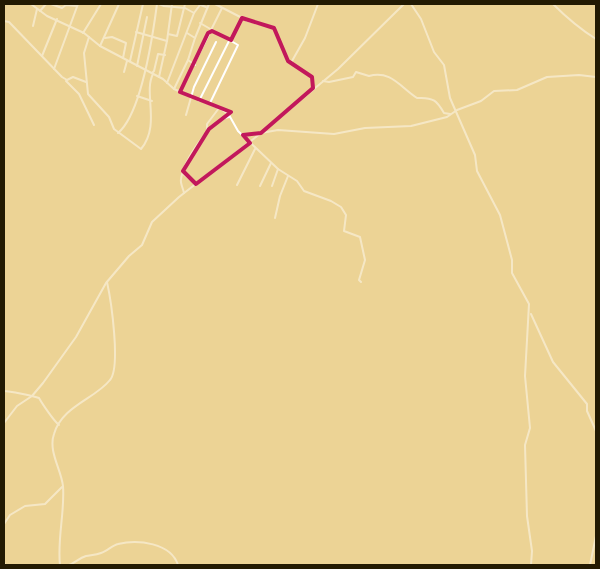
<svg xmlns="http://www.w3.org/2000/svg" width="600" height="569" font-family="'PT Serif',serif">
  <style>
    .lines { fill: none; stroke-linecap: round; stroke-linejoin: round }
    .street { stroke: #fff; stroke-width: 2 }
    .marked { fill: none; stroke: #c2185b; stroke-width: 4; stroke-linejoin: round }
  </style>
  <rect width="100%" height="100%" fill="#ecd395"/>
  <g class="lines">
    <!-- street -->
    <g class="street">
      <polyline points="31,4 47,16 84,33 100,46 163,79 174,89 221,109 229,115 238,131 278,169 297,181 304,191 331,201 341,207 346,215 344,231 360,237 365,260 359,280 361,282"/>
      <polyline points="51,4 62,8 66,5 77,6"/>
      <polyline points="159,4 164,6 185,8 194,13 200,5"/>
      <polyline points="198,4 206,7"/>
      <polyline points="215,4 248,21 273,27 289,61 312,77 312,90"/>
      <polyline points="411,4 421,19 434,52 444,65 450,98 475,155 477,171 500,215 512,260 512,273 529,304 525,376 530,428 525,445 527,516 532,551 531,565"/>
      <path d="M553 4C566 17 580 29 596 39"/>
      <polyline points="40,11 46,4"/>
      <polyline points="4,21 9,22 62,77 67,80 73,77 86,82"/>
      <polyline points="200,23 238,45 210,103 208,103"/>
      <polyline points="33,26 37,9"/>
      <polyline points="136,32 167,41"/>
      <polyline points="83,33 101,4"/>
      <polyline points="187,33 195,38 209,4"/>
      <polyline points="168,34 177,36 185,4"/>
      <path d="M89 37 84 53 88 94 109 117 114 129 141 149C161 125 143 93 153 74"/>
      <polyline points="105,38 112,37 126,43 123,58"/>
      <polyline points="231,40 242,18"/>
      <polyline points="100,46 119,4"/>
      <polyline points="42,56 57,19"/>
      <polyline points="130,61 143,4"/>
      <polyline points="292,61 305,38 318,4"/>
      <polyline points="195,65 188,60 195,38"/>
      <polyline points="137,66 147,17"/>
      <polyline points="54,69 78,4"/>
      <polyline points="124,72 127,61"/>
      <polyline points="152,73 154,71 158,54 165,55"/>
      <polyline points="159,77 167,41 172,4"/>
      <polyline points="66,81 79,94 94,125"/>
      <path d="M323 81 329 82 353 77 356 72 369 76C391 70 400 87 417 98 434 97 437 101 444 113L450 114"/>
      <polyline points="167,83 194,13"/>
      <polyline points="174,89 188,60"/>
      <polyline points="180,92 222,8"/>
      <polyline points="137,96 152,101"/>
      <polyline points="199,101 229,41"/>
      <polyline points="186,115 194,87 216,42"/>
      <polyline points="207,131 207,124 219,108"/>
      <path d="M118 133C142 113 153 34 157 4"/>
      <polyline points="245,135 261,133 338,69 404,4"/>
      <polyline points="183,174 196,184"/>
      <polyline points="237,185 255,149"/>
      <polyline points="260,186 271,163"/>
      <polyline points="272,186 278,169"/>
      <path d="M184 193C183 188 180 183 181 179 184 160 210 120 229 117"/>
      <polyline points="275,218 280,196 288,176"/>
      <polyline points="531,314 553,362 587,404 587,411 596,431"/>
      <path d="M4 391C9 391 34 396 39 398 43 405 54 421 59 425"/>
      <polyline points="4,423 17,406 32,396 43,383 76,337 106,283 129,256 142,245 152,222 179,197 261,133 278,130 334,134 365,128 411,126 447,117 457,110 481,101 494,91 517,90 547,77 579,75 596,77"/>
      <polyline points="4,524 10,515 25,506 45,504 62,487"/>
      <polyline points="4,562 5,565"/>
      <path d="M60 565C57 539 65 512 63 486 61 469 48 451 54 434 62 406 95 399 110 380 121 367 111 300 107 282"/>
      <path d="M69 565C75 563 79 558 86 556 91 555 96 555 101 553 107 551 113 545 118 544 138 539 171 543 178 565"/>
      <polyline points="590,565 596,536"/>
    </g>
  </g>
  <!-- marked area -->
  <path d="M0 0H600V569H0ZM242 18 274 28 288 61 312 77 313 88 261 133 243 135 250 143 196 184 183 171 209 129 231 112 180 92 208 33 212 31 231 40Z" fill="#ecd395" fill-opacity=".55" fill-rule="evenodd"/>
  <path class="marked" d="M242 18 274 28 288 61 312 77 313 88 261 133 243 135 250 143 196 184 183 171 209 129 231 112 180 92 208 33 212 31 231 40Z"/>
  <!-- border -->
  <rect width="600" height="569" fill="none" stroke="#231a02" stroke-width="10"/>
</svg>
